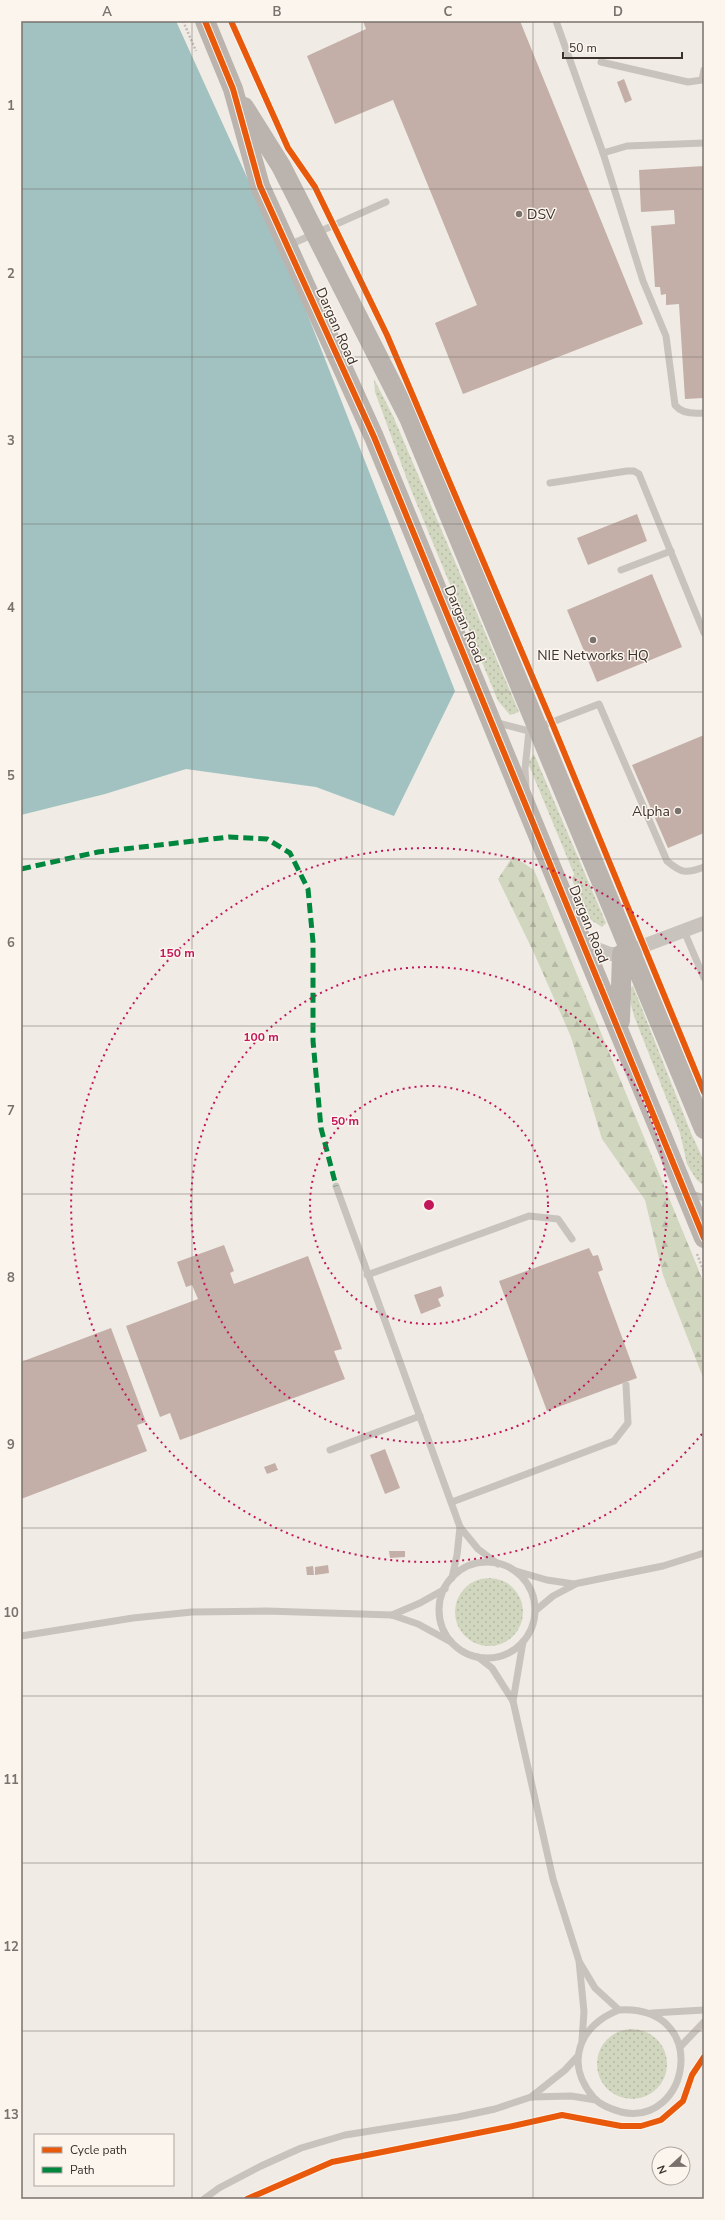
<svg xmlns="http://www.w3.org/2000/svg" width="725" height="2220" font-family="'Nunito Sans',sans-serif">
  <style>
    .grass { fill: url(#grass-dots) }
    .forest { fill: url(#forest-firs) }
    .water { fill: #a1c2c1 }
    .building { fill: #c3afa7 }
    .lines { fill: none; stroke-linecap: round; stroke-linejoin: round }
    .path { stroke: #c2bbb6; stroke-width: 2.5; stroke-dasharray: 2 2; stroke-linecap: butt }
    .lane { stroke: #c9c3be; stroke-width: 7 }
    .street { stroke: #c9c3be; stroke-width: 14 }
    .secondary { stroke: #bab3ae; stroke-width: 20 }
    .quiet { stroke: #00873e; stroke-width: 5; stroke-dasharray: 10 5; stroke-linecap: butt }
    .cycleway-casing { stroke: #fbf5ee; stroke-width: 8 }
    .cycleway { stroke: #e8590c; stroke-width: 6 }
    .grid { fill: none; stroke: #7a716c; stroke-width: 1; stroke-opacity: 0.55 }
    .ring { fill: none; stroke: #c2185b; stroke-width: 2; stroke-dasharray: 2 4 }
    .poi-dot { fill: #7a716c; stroke: #fbf5ee; stroke-width: 1.5 }
    .labels { text-anchor: middle; stroke-width: 3; stroke-linejoin: round; paint-order: stroke }
    .poi-label { font-size: 14px; fill: #3b302b; stroke: #fbf5ee; text-anchor: start }
    .street-label { font-size: 14px; fill: #3b302b; stroke: #fbf5ee }
    .centre { fill: #c2185b; stroke: #fbf5ee; stroke-width: 2 }
    .ring-label { font-size: 12px; text-anchor: middle; font-weight: bold; fill: #c2185b; stroke: #fbf5ee; stroke-width: 3; stroke-linejoin: round; paint-order: stroke }
    .neatline { fill: none; stroke: #7a716c; stroke-width: 1.5 }
    .grid-label { font-size: 13px; text-anchor: middle; font-weight: bold; fill: #7a716c }
  </style>
  <defs>
    <pattern id="grass-dots" width="8" height="8" patternUnits="userSpaceOnUse"><rect width="8" height="8" fill="#d1d6bf"/><path d="M2 2h.1M6 6h.1" fill="none" stroke="#b4b8a4" stroke-width="1.8" stroke-linecap="round"/></pattern>
    <pattern id="forest-firs" width="22" height="20" patternUnits="userSpaceOnUse"><rect width="22" height="20" fill="#d1d6bf"/><path d="M5 1l3.5 6h-7zM16 11l3.5 6h-7z" fill="#b4b8a4"/></pattern>
  </defs>
  <rect width="100%" height="100%" fill="#f0ebe5"/>
  <!-- grass -->
  <g class="grass">
    <polygon points="374,379 393,416 519,712 510,715 498,701 409,485 375,392"/>
    <polygon points="534,754 606,923 602,927 591,920 576,891 572,879 574,874 528,763"/>
    <polygon points="633,986 691,1133 704,1161 704,1186 696,1179 687,1164 680,1133 634,1016 627,990"/>
    <circle cx="489" cy="1612" r="34"/>
    <circle cx="632" cy="2064" r="35"/>
  </g>
  <!-- forest -->
  <polygon class="forest" points="513,856 534,870 704,1283 704,1380 663,1275 645,1200 602,1139 571,1037 534,953 498,879"/>
  <!-- water -->
  <polygon class="water" points="21,21 176,21 296,285 455,691 394,816 316,787 186,769 105,794 21,815"/>
  <!-- building -->
  <g class="building">
    <polygon points="363,21 520,21 643,324 463,394 435,323 477,305 393,100 335,124 307,56 366,29"/>
    <polygon points="624,79 632,100 625,103 617,82"/>
    <polygon points="704,166 704,398 685,399 679,304 666,305 666,294 661,295 660,287 655,287 651,226 675,224 674,210 641,212 639,170"/>
    <polygon points="637,514 647,541 588,565 577,538"/>
    <polygon points="652,574 682,647 597,682 567,610"/>
    <polygon points="704,735 704,833 668,848 632,765"/>
    <polygon points="224,1245 234,1271 230,1273 234,1284 308,1256 342,1349 334,1351 345,1379 180,1440 170,1413 160,1417 126,1326 198,1299 192,1285 186,1287 177,1262"/>
    <polygon points="589,1248 593,1256 598,1255 603,1270 598,1272 637,1378 547,1411 499,1281"/>
    <polygon points="441,1286 444,1296 438,1299 441,1306 421,1314 414,1295"/>
    <polygon points="111,1328 146,1422 137,1425 147,1451 21,1499 21,1362"/>
    <polygon points="385,1449 400,1488 385,1494 370,1455"/>
    <polygon points="275,1463 278,1470 267,1474 264,1467"/>
    <polygon points="389,1551 405,1551 405,1557 390,1558"/>
    <polygon points="328,1565 329,1573 315,1575 315,1567"/>
    <polygon points="313,1566 314,1575 307,1575 306,1567"/>
  </g>
  <g class="lines">
    <!-- path -->
    <g class="path">
      <polyline points="183,21 196,51"/>
      <polyline points="697,1254 704,1272"/>
    </g>
    <!-- lane -->
    <g class="lane">
      <path d="M556 21 603 153 643 281 666 336 675 405C682 414 694 414 704 413"/>
      <polyline points="601,62 688,82 702,80 704,70"/>
      <polyline points="603,153 627,146 704,143"/>
      <polyline points="287,246 386,202"/>
      <polyline points="550,483 627,471 634,471 639,474 704,633"/>
      <polyline points="621,570 671,551"/>
      <path d="M494 722 529 731 599 704 667 861C681 873 686 874 704 867"/>
      <polyline points="526,787 525,769 529,731"/>
      <polyline points="684,931 704,978"/>
      <polyline points="336,1186 460,1527 478,1549 498,1564"/>
      <polyline points="689,1193 704,1198"/>
      <polyline points="367,1275 529,1216 558,1219 572,1239"/>
      <polyline points="330,1450 420,1416"/>
      <polyline points="452,1502 614,1441 628,1423 626,1385"/>
      <circle cx="487" cy="1610" r="48"/>
      <polyline points="516,1571 547,1580 574,1584 663,1566 704,1553"/>
      <polyline points="452,1578 457,1555 460,1527"/>
      <polyline points="535,1611 553,1596 574,1585"/>
      <polyline points="392,1615 420,1603 445,1589"/>
      <polyline points="21,1636 133,1618 192,1612 266,1611 392,1615 418,1624 451,1642"/>
      <polyline points="478,1657 492,1668 513,1701 553,1879 579,1961 584,2012 582,2040"/>
      <polyline points="513,1701 523,1642"/>
      <path d="M580 1963 595 1988 619 2010C712 2005 690 2128 621 2112 612 2109 601 2106 594 2098 564 2064 579 2025 619 2010"/>
      <polyline points="652,2013 704,2010"/>
      <polyline points="680,2047 704,2022"/>
      <polyline points="531,2097 565,2070 578,2056"/>
      <polyline points="204,2199 219,2188 261,2166 301,2148 345,2135 458,2117 495,2109 531,2097 571,2096 596,2100"/>
    </g>
    <!-- street -->
    <polyline class="street" points="584,944 610,954 622,954 704,923"/>
    <!-- secondary -->
    <g class="secondary">
      <polyline points="205,21 233,89 260,186 374,437 704,1238"/>
      <polyline points="244,107 281,166 409,418 704,1129"/>
      <polyline points="620,1021 622,954"/>
    </g>
    <!-- quiet -->
    <polyline class="quiet" points="21,869 98,852 229,837 267,839 290,853 308,889 313,942 313,1041 321,1128 336,1186"/>
    <defs>
      <g id="cycleway">
        <polyline points="205,21 233,89 260,186 374,437 704,1238"/>
        <polyline points="231,21 288,148 315,187 387,335 552,723 704,1092"/>
        <polyline points="247,2199 332,2162 508,2127 562,2115 621,2126 641,2126 661,2120 683,2101 692,2075 704,2057"/>
      </g>
    </defs>
    <!-- cycleway casing -->
    <use href="#cycleway" class="cycleway-casing"/>
    <!-- cycleway -->
    <use href="#cycleway" class="cycleway"/>
  </g>
  <!-- grid -->
  <path class="grid" d="M192 21V2199M362 21V2199M533 21V2199M21 189H704M21 357H704M21 524H704M21 692H704M21 859H704M21 1026H704M21 1194H704M21 1361H704M21 1528H704M21 1696H704M21 1863H704M21 2031H704"/>
  <!-- distance rings -->
  <g class="ring">
    <circle cx="429" cy="1205" r="119"/>
    <circle cx="429" cy="1205" r="238"/>
    <path d="M702 1434A357 357 0 1 1 702 976"/>
  </g>
  <!-- markers -->
  <g class="poi-dot">
    <circle cx="519" cy="214" r="4"/>
    <circle cx="593" cy="640" r="4"/>
    <circle cx="678" cy="811" r="4"/>
  </g>
  <g class="labels">
    <!-- poi labels -->
    <g class="poi-label">
      <text x="527" y="219">DSV</text>
      <text x="593" y="660" text-anchor="middle">NIE Networks HQ</text>
      <text x="670" y="816" text-anchor="end">Alpha</text>
    </g>
    <!-- street labels -->
    <g class="street-label">
      <text transform="translate(337 326) rotate(66)" y="5">Dargan Road</text>
      <text transform="translate(465 624) rotate(67)" y="5">Dargan Road</text>
      <text transform="translate(589 924) rotate(68)" y="5">Dargan Road</text>
    </g>
  </g>
  <circle cx="429" cy="1205" r="6" class="centre"/>
  <g class="ring-label">
    <text x="177" y="957">150 m</text>
    <text x="261" y="1041">100 m</text>
    <text x="345" y="1125">50 m</text>
  </g>
  <!-- border -->
  <rect width="725" height="2220" fill="none" stroke="#fbf5ee" stroke-width="44"/>
  <!-- legend -->
  <rect x="34" y="2134" width="140" height="52" fill="#fbf5ee" stroke="#aea6a0"/>
  <rect x="42" y="2147" width="20" height="6" fill="#e8590c" stroke="#aea6a0"/>
  <text x="70" y="2154" font-size="12" fill="#3b302b">Cycle path</text>
  <rect x="42" y="2167" width="20" height="6" fill="#00873e" stroke="#aea6a0"/>
  <text x="70" y="2174" font-size="12" fill="#3b302b">Path</text>
  <!-- north arrow -->
  <g transform="translate(671 2166) rotate(248)"><circle r="19" fill="#fbf5ee" stroke="#aea6a0"/>
  <path d="M0-3L7 15L0 10L-7 15Z" fill="#7a716c"/>
  <text y="-6" font-size="11" font-weight="bold" text-anchor="middle" fill="#3b302b">N</text>
  </g>
  <!-- scale -->
  <path d="M563 52v6h119v-6" fill="none" stroke="#3b302b" stroke-width="2"/>
  <text x="569" y="52" font-size="12" fill="#3b302b" stroke="#fbf5ee" stroke-width="3" paint-order="stroke">50 m</text>
  <rect x="22" y="22" width="681" height="2176" class="neatline"/>
  <g class="grid-label">
    <text x="107" y="16">A</text>
    <text x="277" y="16">B</text>
    <text x="448" y="16">C</text>
    <text x="618" y="16">D</text>
    <text x="11" y="110">1</text>
    <text x="11" y="278">2</text>
    <text x="11" y="445">3</text>
    <text x="11" y="612">4</text>
    <text x="11" y="780">5</text>
    <text x="11" y="947">6</text>
    <text x="11" y="1115">7</text>
    <text x="11" y="1282">8</text>
    <text x="11" y="1449">9</text>
    <text x="11" y="1617">10</text>
    <text x="11" y="1784">11</text>
    <text x="11" y="1951">12</text>
    <text x="11" y="2119">13</text>
  </g>
</svg>
